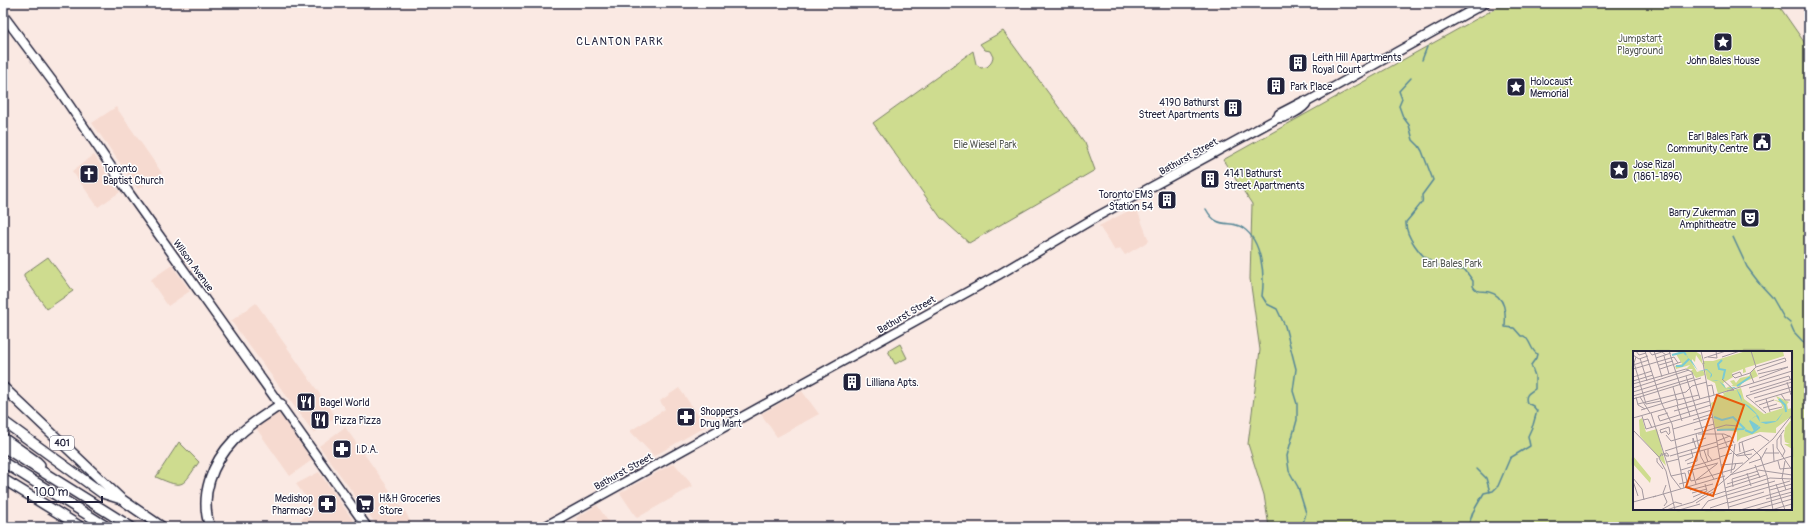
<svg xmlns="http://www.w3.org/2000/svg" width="1812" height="530" font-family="Pangolin,sans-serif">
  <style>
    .built { fill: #f6dad0 }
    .green { fill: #cedc8f; stroke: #787f65; fill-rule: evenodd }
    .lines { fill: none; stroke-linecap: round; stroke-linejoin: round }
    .stream { stroke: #578797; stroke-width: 1.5 }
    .major-casing { stroke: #22223b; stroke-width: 11 }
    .highway-casing { stroke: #22223b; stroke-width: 12 }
    .major { stroke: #fff; stroke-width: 8 }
    .highway { stroke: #fff; stroke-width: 9 }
    .labels { text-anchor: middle; stroke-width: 3; stroke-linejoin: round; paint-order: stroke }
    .shield { fill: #fff; stroke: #646476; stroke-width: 1 }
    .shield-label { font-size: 9px; font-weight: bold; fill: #22223b }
    .park-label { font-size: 10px; fill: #565a54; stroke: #fff }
    .poi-label { font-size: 10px; fill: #22223b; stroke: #fff; text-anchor: start }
    .street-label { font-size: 10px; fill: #22223b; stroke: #fff }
    .neighbourhood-label { font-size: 11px; letter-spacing: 1px; fill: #22223b; stroke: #fff }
    .inset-river { fill: none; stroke: #7acad4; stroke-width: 2 }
    .inset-road { fill: none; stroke: #a499a0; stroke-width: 1 }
    .view { fill: #e8590c; fill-opacity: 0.15; stroke: #e8590c; stroke-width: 2 }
    .inset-edge { fill: none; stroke: #22223b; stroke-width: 2 }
  </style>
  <rect width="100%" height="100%" fill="#fae9e3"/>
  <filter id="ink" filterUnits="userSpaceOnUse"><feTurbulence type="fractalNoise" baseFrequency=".025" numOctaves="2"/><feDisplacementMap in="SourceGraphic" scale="8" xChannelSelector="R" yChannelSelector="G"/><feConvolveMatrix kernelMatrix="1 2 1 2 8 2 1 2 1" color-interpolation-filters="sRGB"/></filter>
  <g filter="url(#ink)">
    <!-- built -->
    <g class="built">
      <polygon points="116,107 162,173 138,189 92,123"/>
      <polygon points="94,155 120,192 98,207 72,171"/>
      <polygon points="1136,207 1149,241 1125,255 1120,248 1115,251 1099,226"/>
      <polygon points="172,265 190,291 168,306 150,280"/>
      <polygon points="256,303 336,417 314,433 231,321"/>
      <polygon points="679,388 706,426 654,456 630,431 665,409 660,401"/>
      <polygon points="802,391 819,414 777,437 761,414"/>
      <polygon points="278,412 312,460 290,476 256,428"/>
      <polygon points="345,427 406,513 413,527 378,527 319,446"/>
      <polygon points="674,463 693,486 637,518 620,493"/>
      <polygon points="319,472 358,527 312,527 296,524 314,509 296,484"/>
      <polygon points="597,505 612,527 582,527 576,518"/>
    </g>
    <!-- green -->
    <g class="green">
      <path d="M1505 3H1777L1809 49V527H1269L1264 495 1248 444 1260 350 1250 279 1252 204 1223 160ZM1634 352H1791V509H1634Z"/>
      <polygon points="1003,31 1085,143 1095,170 969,243 941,218 873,123 973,51 976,64 981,68 987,67 991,63 993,57 990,51 985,50 980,44"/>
      <polygon points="48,257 73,291 47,309 24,277 24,274"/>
      <polygon points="900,344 907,358 895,364 888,351"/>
      <path d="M179 442 199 462C182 486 185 490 156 477Z"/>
    </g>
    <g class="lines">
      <!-- stream -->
      <g class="stream">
        <polyline points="1422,60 1427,47"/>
        <path d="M1411 78 1399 91 1402 99 1399 106 1403 117 1409 125 1413 140 1419 146 1422 151 1433 180 1422 195C1422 198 1423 200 1422 202 1421 204 1408 220 1406 222 1405 235 1421 257 1432 262 1442 268 1454 270 1465 270L1473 281V286C1477 294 1482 290 1489 292 1506 296 1506 314 1505 327L1514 328 1521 336H1524C1531 341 1530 349 1537 354L1536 358 1531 365 1535 376V389C1529 393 1524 395 1527 403L1533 406 1537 411 1533 425 1528 436 1530 446 1510 458 1498 486 1493 491 1484 493 1473 512 1468 527"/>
        <path d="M1206 209C1218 231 1230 219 1243 228 1262 241 1265 275 1262 296L1267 304 1277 309 1285 326 1296 369 1293 391 1297 404V420L1287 456 1289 471 1298 487 1306 513 1302 527"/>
        <polyline points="1733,237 1747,267 1760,284 1772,297 1784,318 1790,323 1794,332 1809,348"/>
        <polyline points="1477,469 1486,478 1490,492"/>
      </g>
      <defs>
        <g id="major">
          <polyline points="3,15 59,90 129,193 367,527"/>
          <polyline points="1278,118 1279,114 1304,101 1307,102"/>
          <path d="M544 527 998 275 1098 216 1278 118C1285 119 1304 109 1307 102L1485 3"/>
        </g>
        <g id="highway">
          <polyline points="3,387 121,499 162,527"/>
          <polyline points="3,421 102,493 118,498"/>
          <polyline points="3,438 37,462 40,465"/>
          <polyline points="3,447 131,527"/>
          <polyline points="3,462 107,527"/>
          <polyline points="3,479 81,527"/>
          <path d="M210 527C199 496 212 463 234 440 247 425 265 416 281 404"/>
        </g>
      </defs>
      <!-- major casing -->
      <use href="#major" class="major-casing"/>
      <!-- highway casing -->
      <use href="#highway" class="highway-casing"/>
      <!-- major -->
      <use href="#major" class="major"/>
      <!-- highway -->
      <use href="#highway" class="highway"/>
    </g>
  </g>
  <!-- icons -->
  <defs>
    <symbol id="sight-square" viewBox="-11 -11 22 22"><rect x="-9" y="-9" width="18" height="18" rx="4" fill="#22223b" stroke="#fff"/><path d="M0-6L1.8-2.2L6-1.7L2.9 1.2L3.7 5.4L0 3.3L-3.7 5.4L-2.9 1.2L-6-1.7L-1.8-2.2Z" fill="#fff"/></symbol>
    <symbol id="building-square" viewBox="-11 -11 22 22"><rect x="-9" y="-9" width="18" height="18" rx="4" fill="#22223b" stroke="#fff"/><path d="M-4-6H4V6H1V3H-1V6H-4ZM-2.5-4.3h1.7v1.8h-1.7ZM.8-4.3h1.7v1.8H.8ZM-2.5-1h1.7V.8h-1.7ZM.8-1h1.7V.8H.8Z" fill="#fff"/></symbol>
    <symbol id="civic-square" viewBox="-11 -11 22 22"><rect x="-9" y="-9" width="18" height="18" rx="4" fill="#22223b" stroke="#fff"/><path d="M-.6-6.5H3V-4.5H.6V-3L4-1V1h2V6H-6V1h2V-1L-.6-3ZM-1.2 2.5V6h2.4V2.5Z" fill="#fff"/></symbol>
    <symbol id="church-square" viewBox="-11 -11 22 22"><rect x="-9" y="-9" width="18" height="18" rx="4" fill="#22223b" stroke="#fff"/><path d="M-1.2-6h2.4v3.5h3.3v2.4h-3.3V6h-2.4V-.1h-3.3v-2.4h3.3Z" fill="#fff"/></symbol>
    <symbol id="theatre-square" viewBox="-11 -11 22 22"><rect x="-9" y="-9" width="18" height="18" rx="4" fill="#22223b" stroke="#fff"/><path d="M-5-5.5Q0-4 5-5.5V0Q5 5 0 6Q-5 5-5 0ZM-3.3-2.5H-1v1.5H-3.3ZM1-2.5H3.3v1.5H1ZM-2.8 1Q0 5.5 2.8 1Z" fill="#fff"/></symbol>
    <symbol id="restaurant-square" viewBox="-11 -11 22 22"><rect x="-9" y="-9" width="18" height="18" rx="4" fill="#22223b" stroke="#fff"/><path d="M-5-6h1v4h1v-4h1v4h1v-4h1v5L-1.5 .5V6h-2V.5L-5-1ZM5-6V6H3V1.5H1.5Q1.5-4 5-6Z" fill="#fff"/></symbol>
    <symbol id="pharmacy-square" viewBox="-11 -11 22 22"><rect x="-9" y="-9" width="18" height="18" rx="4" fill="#22223b" stroke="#fff"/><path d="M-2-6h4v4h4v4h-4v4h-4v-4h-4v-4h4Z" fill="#fff"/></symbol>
    <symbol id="supermarket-square" viewBox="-11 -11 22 22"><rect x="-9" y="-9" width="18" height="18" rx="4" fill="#22223b" stroke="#fff"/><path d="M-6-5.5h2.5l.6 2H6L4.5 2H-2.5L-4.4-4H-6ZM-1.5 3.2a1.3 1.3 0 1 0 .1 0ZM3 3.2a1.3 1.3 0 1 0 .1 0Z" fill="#fff"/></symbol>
  </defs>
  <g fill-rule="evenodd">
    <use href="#sight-square" x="1712" y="31" width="22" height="22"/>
    <use href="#building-square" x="1287" y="52" width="22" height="22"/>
    <use href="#building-square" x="1265" y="75" width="22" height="22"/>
    <use href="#sight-square" x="1505" y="76" width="22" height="22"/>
    <use href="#building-square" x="1222" y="97" width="22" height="22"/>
    <use href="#civic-square" x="1751" y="131" width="22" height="22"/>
    <use href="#sight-square" x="1608" y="159" width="22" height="22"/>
    <use href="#church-square" x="78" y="163" width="22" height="22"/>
    <use href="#building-square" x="1199" y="168" width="22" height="22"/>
    <use href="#building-square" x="1156" y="189" width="22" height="22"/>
    <use href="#theatre-square" x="1739" y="207" width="22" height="22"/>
    <use href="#building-square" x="841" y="371" width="22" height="22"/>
    <use href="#restaurant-square" x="295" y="391" width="22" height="22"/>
    <use href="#pharmacy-square" x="675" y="406" width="22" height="22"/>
    <use href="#restaurant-square" x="309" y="409" width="22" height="22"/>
    <use href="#pharmacy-square" x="331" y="438" width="22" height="22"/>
    <use href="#pharmacy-square" x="316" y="493" width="22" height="22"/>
    <use href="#supermarket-square" x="354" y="493" width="22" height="22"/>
  </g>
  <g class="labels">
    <!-- shield labels -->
    <rect class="shield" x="50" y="436" width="24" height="14" rx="3"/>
    <g class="shield-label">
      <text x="62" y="446">401</text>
    </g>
    <!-- park labels -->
    <g class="park-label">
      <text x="1640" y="42">Jumpstart<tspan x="1640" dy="12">Playground</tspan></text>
      <text x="985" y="148">Elie Wiesel Park</text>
      <text x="1452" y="267">Earl Bales Park</text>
    </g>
    <!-- poi labels -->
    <g class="poi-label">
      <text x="1312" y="61">Leith Hill Apartments<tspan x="1312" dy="12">Royal Court</tspan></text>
      <text x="1723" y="64" text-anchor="middle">John Bales House</text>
      <text x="1530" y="85">Holocaust<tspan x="1530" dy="12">Memorial</tspan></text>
      <text x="1290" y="90">Park Place</text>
      <text x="1219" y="106" text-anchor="end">4190 Bathurst<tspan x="1219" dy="12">Street Apartments</tspan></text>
      <text x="1748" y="140" text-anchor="end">Earl Bales Park<tspan x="1748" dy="12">Community Centre</tspan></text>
      <text x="1633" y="168">Jose Rizal<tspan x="1633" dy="12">(1861-1896)</tspan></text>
      <text x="103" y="172">Toronto<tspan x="103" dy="12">Baptist Church</tspan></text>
      <text x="1224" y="177">4141 Bathurst<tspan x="1224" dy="12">Street Apartments</tspan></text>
      <text x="1153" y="198" text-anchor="end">Toronto EMS<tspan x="1153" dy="12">Station 54</tspan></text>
      <text x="1736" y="216" text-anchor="end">Barry Zukerman<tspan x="1736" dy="12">Amphitheatre</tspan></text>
      <text x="866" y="386">Lilliana Apts.</text>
      <text x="320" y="406">Bagel World</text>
      <text x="700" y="415">Shoppers<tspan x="700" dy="12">Drug Mart</tspan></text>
      <text x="334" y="424">Pizza Pizza</text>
      <text x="356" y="453">I.D.A.</text>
      <text x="313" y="502" text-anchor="end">Medishop<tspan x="313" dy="12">Pharmacy</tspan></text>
      <text x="379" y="502">H&amp;H Groceries<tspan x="379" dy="12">Store</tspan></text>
    </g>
    <!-- street labels -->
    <g class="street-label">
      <text transform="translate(1188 156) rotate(-29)" y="4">Bathurst Street</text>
      <text transform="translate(194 265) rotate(54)" y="4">Wilson Avenue</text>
      <text transform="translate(906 314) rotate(-30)" y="4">Bathurst Street</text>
      <text transform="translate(623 471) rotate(-29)" y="4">Bathurst Street</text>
    </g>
    <!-- neighbourhood labels -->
    <g class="neighbourhood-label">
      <text x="620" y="45">CLANTON PARK</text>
    </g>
  </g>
  <!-- overview -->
  <g transform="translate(1633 351)">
    <rect width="159" height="159" fill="#fae9e3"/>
    <path d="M48 0H62L68 4 70 14 63 4 62 11 59 8V12L64 21 70 19 72 24 63 27 58 20 60 18H53L57 14 43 18 42 15 49 13 43 3ZM113 0H150L151 5 112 17 113 21 110 22V18L99 22 100 26 90 32 93 37 97 35 100 38 85 43 82 32 74 28 70 10H80ZM121 17 125 25 109 32 107 36 98 35 100 34 97 30 101 29 103 32 107 27 116 25ZM108 37 111 48 131 63 150 57 148 52 138 48 146 50 143 45 156 51 154 53 155 58 159 57V98L151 93H157L152 91 151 85 152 77 158 69 156 67 143 77V82L127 81 108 87 104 91V81L82 77 78 52 82 50 81 47 91 44 90 42ZM9 67 13 81 24 78 33 115 7 85 6 69ZM0 105 18 127 17 132 0 113Z" fill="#cedc8f"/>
    <path d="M52 0 53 2 54 6 59 10 65 20 74 18 79 23V25L77 27 78 29H83L86 30 91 34 93 38 101 36 103 37 108 45 109 51 116 55 123 62 126 66 127 71 143 70 150 61 159 62 150 61 145 69 142 71 133 73 127 71 123 65 117 69 126 75 121 80 116 70 121 66 124 64 109 51 103 37 93 38 86 30 78 29 77 27 78 23 74 19 65 20 55 7Z" fill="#7acad4"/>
    <path class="inset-river" d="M39 4 51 1 53 4M89 9 85 13 86 18 92 19 90 28M43 15H49L56 8M104 35 117 26M146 48 152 54 153 61M81 66 89 69 100 66 112 78M84 79 111 78M112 79 119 82 127 76"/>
    <path class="inset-road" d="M3 0 6 4 13 2M12 0 29 53 39 73 51 137M16 0 19 4 29 1 33 4M21 0 29 26M36 0 57 65M68 0 71 13M118 0 123 16M0 4 6 8 15 5M31 5 36 23M3 6 1 12 13 53 28 50M75 6 84 7 83 0M89 6 107 0M7 7 14 30M23 7 38 2M71 7 93 0M70 12 96 159M0 14 16 9M26 14 40 10M123 16 152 7 153 10 124 20M0 18 41 6 45 12M27 18 48 11M125 23 155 16M99 24 102 27 117 22M99 24 107 21 109 25M53 25 70 81 69 88M0 26 19 20M126 27 155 16M89 28 101 39 94 40M0 30 20 24M154 31 158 44M121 32 117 22 123 16M0 33 53 18 59 21 67 48M74 35 79 34 81 44M40 36 45 54M0 37 56 19M116 37 156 25 157 28M0 41 59 23M117 41 159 28M148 43 152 49H157M0 45 60 27M113 45 159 31M113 45 133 62M3 46 5 54 12 58M7 46 17 62M75 46 159 20M121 47 159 36M0 48 68 27M133 48 137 61M44 49 66 44M122 51 159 40M5 53 53 41 59 35 74 31M44 54 49 70M126 54 141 49M130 57 144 53M8 59 44 48M136 59 149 56M41 60 77 50M18 62 38 125 48 138M9 65 13 78 79 59M0 67 77 45M10 69 15 68 19 77M60 69 79 63M27 70 78 54M27 70 25 65 35 62M40 78 80 66M0 79 26 106M61 79 81 73M151 79 144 89V97L159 119M63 83 68 106 81 128M65 83H91L98 86 101 92M89 83 94 95 104 105 119 103M33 84 38 90 93 74 105 75M35 84 37 82 36 76 27 79 28 82 33 80 35 83M148 84V93L152 100 149 106M84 90 97 85M109 91 112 104 116 108M60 92V87L63 97M140 93 141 110M85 94 100 89M75 98V104L79 109M86 98 100 94M120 98 127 105 134 125 140 159M71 99 75 111M32 100 73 87M107 101 106 92 127 84 136 90M29 102 26 107 33 120 42 159M131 102H146M103 104 121 98M29 105 30 103H31L33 102H34L36 105H33V104H32L31 102M37 105 84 91M46 106 85 95M87 106 99 102M24 107V111L30 118M52 110 60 106 58 99M145 110 147 118 158 117M152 110 149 127 153 139M34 111 46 108M116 112 128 108 134 97M54 113 64 110V101M88 114 110 112M122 114 127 127M59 118 63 133M48 119 87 107M125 119 159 124M98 122 102 93M114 122 118 135M97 124 159 105M38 125 52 122 54 131 46 133M0 127 9 138 11 149M62 129 58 130 55 120 85 112M63 129 101 118 103 112M63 129 84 113M0 130 5 145M94 133 126 123M143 133 152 159M100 136 99 128 125 120M92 137 133 124M57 139 80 133M137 139 159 133M93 141 137 127 159 128M59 142 74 138M94 144 142 130M78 145 93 140M20 146 92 125M60 146 74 140 72 133M94 148 157 130M133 148 159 141M0 151 23 145M63 152 80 141M95 152 131 141M31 155 34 151 30 142 33 134M96 156 159 137M77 157 95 151M28 159 42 151 49 153M33 159 60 151 82 137 140 88 159 64M46 159 67 153M68 159 75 150 94 144M107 159 159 144M121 159 159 148M138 159 159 153"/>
    <path class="view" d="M84 44 111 54 80 145 53 136Z"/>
    <rect width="159" height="159" class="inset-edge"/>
  </g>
  <!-- margin -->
  <rect width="1812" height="530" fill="none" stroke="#fff" stroke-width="16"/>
  <rect x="8" y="8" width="1796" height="514" fill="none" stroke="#22223b" stroke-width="1.5" filter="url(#ink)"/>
  <!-- scale -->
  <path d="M28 496v6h74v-6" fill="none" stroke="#22223b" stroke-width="2"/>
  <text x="34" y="496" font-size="12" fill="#22223b" stroke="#ffffff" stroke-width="3" paint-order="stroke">100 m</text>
</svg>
